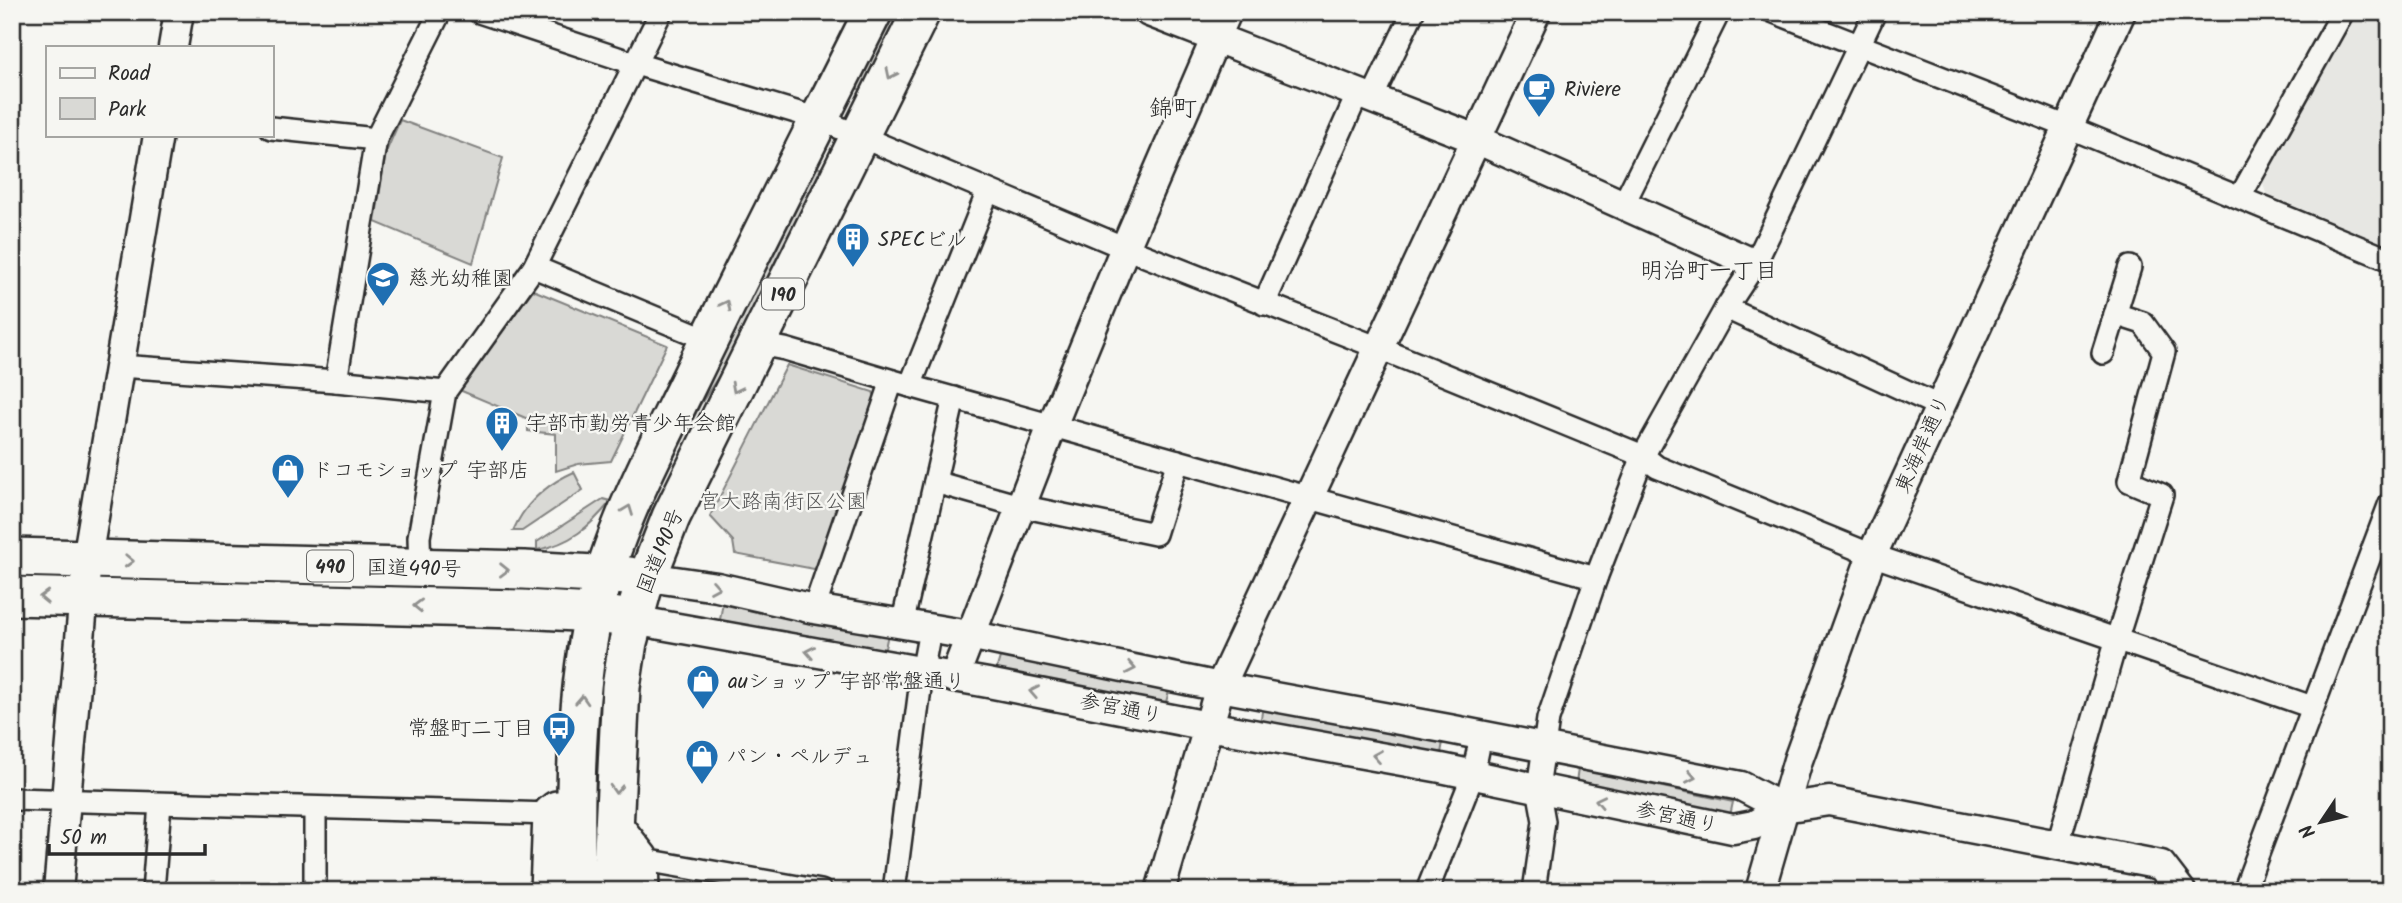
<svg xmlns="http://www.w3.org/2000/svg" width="2402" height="903" font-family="Kalam,'Klee One',sans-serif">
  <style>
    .built { fill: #e7e7e3 }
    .green { fill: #d9d9d5; stroke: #828280; stroke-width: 2 }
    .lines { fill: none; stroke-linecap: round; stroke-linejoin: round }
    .street-casing { stroke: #2b2b2b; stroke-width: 26 }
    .secondary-casing { stroke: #2b2b2b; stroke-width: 33 }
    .highway-casing { stroke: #2b2b2b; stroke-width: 42 }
    .street { stroke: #f6f6f2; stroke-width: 21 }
    .secondary { stroke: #f6f6f2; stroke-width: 28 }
    .highway { stroke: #f6f6f2; stroke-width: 37 }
    .oneway { stroke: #90908e }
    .labels { text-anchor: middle; stroke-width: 5; stroke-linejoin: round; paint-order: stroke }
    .shield { fill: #f6f6f2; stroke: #686867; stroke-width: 2 }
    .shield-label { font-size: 19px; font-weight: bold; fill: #2b2b2b }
    .poi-label { font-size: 21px; fill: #2b2b2b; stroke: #f6f6f2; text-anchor: start }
    .street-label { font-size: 21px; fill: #2b2b2b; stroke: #f6f6f2 }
    .park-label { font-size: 21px; fill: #565656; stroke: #f6f6f2 }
    .neighbourhood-label { font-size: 23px; fill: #2b2b2b; stroke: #f6f6f2 }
    .quarter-label { font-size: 24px; fill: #2b2b2b; stroke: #f6f6f2 }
  </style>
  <rect width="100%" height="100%" fill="#f6f6f2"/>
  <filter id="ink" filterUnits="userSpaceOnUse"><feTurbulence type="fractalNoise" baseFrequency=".0143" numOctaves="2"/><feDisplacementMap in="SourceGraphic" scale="14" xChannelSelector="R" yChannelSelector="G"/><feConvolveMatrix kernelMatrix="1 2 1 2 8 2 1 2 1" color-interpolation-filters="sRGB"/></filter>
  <g filter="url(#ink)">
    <!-- built -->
    <polygon class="built" points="2356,12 2390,12 2390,246 2266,194 2261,176"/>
    <!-- green -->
    <g class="green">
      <polygon points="889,12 903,12 862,89 858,89 855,85"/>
      <polygon points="400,120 503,158 473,263 375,222 386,152"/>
      <polygon points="815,166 826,171 746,334 700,405 654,498 649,496"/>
      <polygon points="533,290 667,345 611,461 578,464 556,471 556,434 528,431 528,419 457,389"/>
      <polygon points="787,365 873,392 879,405 821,566 814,569 735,554 733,541 710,516"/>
      <path d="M574 472 583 490 522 531H513C525 503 547 484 574 472Z"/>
      <path d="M603 499 611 501C590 527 570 544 537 550V542Z"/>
      <polygon points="123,571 516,583 515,592 123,580"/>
      <polygon points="723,601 888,634 884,653 720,620"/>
      <polygon points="1001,654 1170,687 1165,706 995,674"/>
      <polygon points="1263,706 1443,742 1440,759 1260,724"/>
      <polygon points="1578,769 1733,802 1730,816 1576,783"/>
    </g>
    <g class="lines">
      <defs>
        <g id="street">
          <polyline points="479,12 636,64 819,119 1125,248 1379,348 1643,456 1657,467 1872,555 2312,707"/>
          <polyline points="1774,12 2068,127 2390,260"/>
          <polyline points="1372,98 1413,12"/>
          <polyline points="271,128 376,139"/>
          <polyline points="2240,197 2343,12"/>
          <polyline points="1623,205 1719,12"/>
          <polyline points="534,267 709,340"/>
          <polyline points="1264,304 1358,93"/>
          <polyline points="1726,308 1939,406"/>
          <polyline points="758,344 785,349 910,386 1596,578"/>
          <polyline points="2103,353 2130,267"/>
          <polyline points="119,366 336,381 445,392"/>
          <polyline points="336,381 376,139 440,12"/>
          <polyline points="910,386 988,191"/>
          <polyline points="935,482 1020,506 1155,534 1178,461"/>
          <polyline points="420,569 419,537 445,392 534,267 661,12"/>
          <polyline points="814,609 892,381"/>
          <polyline points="902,625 954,398"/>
          <polyline points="12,799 552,814"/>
          <polyline points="2058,844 2117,638 2162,495 2129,481 2164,352 2143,323 2115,314"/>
          <polyline points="639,859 821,891"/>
          <polyline points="153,891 160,804"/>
          <polyline points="315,891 315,808"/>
          <polyline points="894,891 922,673 930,630"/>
          <polyline points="1427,891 1473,775 1481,736"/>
          <polyline points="1534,891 1544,821 1538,788 1548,719 1596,578 1643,456 1726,308 1755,264 1875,12"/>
          <polyline points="2244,891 2390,503"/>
        </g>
        <g id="secondary">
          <polyline points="1149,12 1476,139 1755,264"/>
          <polyline points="173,47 179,12"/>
          <polyline points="648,577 717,587 814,609 969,635 1220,687 1449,729 1741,786 1783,808"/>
          <polyline points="633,620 988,683 1208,726 1441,768 1733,829 1754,825 1783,808 1829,801 2161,865 2181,891"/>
          <polyline points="954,678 1052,426 1125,248 1227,12"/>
          <polyline points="58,891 87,559 158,135"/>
          <polyline points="1160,891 1220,687 1536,12"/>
          <polyline points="1760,891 1798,760 1872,555 2121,12"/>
        </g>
        <g id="highway">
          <polyline points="12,557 524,570 629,576"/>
          <polyline points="12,596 522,609 594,613 618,617"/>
          <polyline points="614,827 639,859 640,891"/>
          <polyline points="549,891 552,814 557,810"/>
          <path d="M577 891C574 803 575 697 594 611 613 529 654 453 691 377 750 255 812 134 873 12"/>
          <polyline points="611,891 621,687 628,642 642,591 671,517 921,12"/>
        </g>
      </defs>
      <!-- street casing -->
      <use href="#street" class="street-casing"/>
      <!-- secondary casing -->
      <use href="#secondary" class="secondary-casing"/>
      <!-- highway casing -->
      <use href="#highway" class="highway-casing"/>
      <!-- street -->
      <use href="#street" class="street"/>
      <!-- secondary -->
      <use href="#secondary" class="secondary"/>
      <!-- highway -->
      <use href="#highway" class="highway"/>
    </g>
    <!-- one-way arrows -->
    <defs><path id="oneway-chevron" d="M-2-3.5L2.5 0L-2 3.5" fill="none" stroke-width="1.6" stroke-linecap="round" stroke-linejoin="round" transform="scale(1.75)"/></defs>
    <g class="oneway">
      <use href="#oneway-chevron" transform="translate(891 74) rotate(116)"/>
      <use href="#oneway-chevron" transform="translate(726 305) rotate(-63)"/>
      <use href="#oneway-chevron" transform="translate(736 388) rotate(117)"/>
      <use href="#oneway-chevron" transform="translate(628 510) rotate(-69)"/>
      <use href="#oneway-chevron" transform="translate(129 561) rotate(2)"/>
      <use href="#oneway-chevron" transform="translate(504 570) rotate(1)"/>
      <use href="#oneway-chevron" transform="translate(715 587) rotate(10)"/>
      <use href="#oneway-chevron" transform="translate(44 597) rotate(-178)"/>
      <use href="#oneway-chevron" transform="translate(418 606) rotate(-179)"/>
      <use href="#oneway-chevron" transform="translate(810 652) rotate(-169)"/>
      <use href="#oneway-chevron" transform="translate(1131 668) rotate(11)"/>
      <use href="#oneway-chevron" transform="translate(1034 692) rotate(-169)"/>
      <use href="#oneway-chevron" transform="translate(582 700) rotate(-87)"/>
      <use href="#oneway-chevron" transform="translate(1377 756) rotate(-170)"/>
      <use href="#oneway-chevron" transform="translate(1691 777) rotate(11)"/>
      <use href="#oneway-chevron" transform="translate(616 789) rotate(93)"/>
      <use href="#oneway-chevron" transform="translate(1600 801) rotate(-168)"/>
    </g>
  </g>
  <!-- icons -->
  <defs>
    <symbol id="cafe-pin" viewBox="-11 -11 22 30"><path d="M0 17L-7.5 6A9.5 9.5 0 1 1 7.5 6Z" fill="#1f6fb2" stroke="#f6f6f2"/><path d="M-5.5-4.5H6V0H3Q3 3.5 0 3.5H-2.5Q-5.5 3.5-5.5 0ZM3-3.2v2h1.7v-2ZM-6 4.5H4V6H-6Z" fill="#fff"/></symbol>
    <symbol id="building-pin" viewBox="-11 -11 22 30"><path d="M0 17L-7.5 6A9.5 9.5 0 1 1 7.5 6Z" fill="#1f6fb2" stroke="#f6f6f2"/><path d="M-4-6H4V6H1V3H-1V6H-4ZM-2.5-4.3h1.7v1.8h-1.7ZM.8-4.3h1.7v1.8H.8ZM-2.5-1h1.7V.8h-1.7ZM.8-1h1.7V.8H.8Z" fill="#fff"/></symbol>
    <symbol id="school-pin" viewBox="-11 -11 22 30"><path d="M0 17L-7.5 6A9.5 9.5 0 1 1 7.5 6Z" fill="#1f6fb2" stroke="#f6f6f2"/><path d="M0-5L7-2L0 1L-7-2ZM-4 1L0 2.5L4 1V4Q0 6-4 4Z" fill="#fff"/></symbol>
    <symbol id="shop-pin" viewBox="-11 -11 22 30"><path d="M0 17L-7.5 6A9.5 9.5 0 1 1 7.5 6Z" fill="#1f6fb2" stroke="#f6f6f2"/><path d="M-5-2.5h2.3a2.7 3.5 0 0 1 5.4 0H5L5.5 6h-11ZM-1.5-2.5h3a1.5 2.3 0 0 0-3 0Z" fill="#fff"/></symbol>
    <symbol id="bus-pin" viewBox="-11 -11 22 30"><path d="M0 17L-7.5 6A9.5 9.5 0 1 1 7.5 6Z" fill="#1f6fb2" stroke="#f6f6f2"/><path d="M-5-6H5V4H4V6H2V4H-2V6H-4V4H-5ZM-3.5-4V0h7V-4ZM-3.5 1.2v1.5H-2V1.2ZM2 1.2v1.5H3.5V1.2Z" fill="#fff"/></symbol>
  </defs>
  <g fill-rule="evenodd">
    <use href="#cafe-pin" x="1520" y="70" width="38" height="52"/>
    <use href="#building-pin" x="834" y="220" width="38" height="52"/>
    <use href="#school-pin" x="364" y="259" width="38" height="52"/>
    <use href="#building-pin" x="483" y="404" width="38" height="52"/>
    <use href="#shop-pin" x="269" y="451" width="38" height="52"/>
    <use href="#shop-pin" x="684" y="662" width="38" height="52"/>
    <use href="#bus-pin" x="540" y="709" width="38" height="52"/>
    <use href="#shop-pin" x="683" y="737" width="38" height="52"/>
  </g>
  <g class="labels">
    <!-- shield labels -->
    <g class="shield">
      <rect x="762" y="278.5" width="42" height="31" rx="5"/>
      <rect x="307" y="550.5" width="46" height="31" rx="5"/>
    </g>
    <g class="shield-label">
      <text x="783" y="301">190</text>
      <text x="330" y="573">490</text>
    </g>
    <!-- poi labels -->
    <g class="poi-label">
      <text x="1564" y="96">Riviere</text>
      <text x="878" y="246">SPECビル</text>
      <text x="408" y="285">慈光幼稚園</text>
      <text x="526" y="430">宇部市勤労青少年会館</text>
      <text x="312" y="477">ドコモショップ 宇部店</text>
      <text x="728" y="688">auショップ 宇部常盤通り</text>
      <text x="534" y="735" text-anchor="end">常盤町二丁目</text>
      <text x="726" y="763">パン・ペルデュ</text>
    </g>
    <!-- street labels -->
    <g class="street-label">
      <text transform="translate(1922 444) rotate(-66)" y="7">東海岸通り</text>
      <text transform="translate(660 551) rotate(-68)" y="7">国道190号</text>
      <text transform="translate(414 568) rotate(1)" y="7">国道490号</text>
      <text transform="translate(1121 708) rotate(11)" y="7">参宮通り</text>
      <text transform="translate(1677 817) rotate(12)" y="7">参宮通り</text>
    </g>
    <!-- park labels -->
    <g class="park-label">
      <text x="783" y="508">宮大路南街区公園</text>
    </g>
    <!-- neighbourhood labels -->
    <g class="neighbourhood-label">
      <text x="1709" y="278">明治町一丁目</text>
    </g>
    <!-- quarter labels -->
    <g class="quarter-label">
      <text x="1173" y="116">錦町</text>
    </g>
  </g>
  <!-- margin -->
  <rect width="2402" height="903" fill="none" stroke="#f6f6f2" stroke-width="42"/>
  <rect x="21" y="21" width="2360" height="861" fill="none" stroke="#2b2b2b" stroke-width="2.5" filter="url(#ink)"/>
  <!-- legend -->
  <rect x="46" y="46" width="228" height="91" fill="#f6f6f2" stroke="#a5a5a2" stroke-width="2"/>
  <rect x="60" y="68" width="35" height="10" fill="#f6f6f2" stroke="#a5a5a2" stroke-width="2"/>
  <text x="108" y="80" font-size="21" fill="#2b2b2b">Road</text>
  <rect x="60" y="98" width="35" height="21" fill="#d9d9d5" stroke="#a5a5a2" stroke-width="2"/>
  <text x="108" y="116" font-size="21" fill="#2b2b2b">Park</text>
  <!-- north arrow -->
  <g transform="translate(2321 822) rotate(235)" stroke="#f6f6f2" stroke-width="5" paint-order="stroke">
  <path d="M0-5L12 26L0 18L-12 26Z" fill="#2b2b2b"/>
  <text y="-10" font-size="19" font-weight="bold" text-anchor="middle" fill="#2b2b2b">N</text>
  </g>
  <!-- scale -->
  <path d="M49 844v10h156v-10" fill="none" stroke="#2b2b2b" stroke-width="3.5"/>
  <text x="60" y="844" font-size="21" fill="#2b2b2b" stroke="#f6f6f2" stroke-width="5" paint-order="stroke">50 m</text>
</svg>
